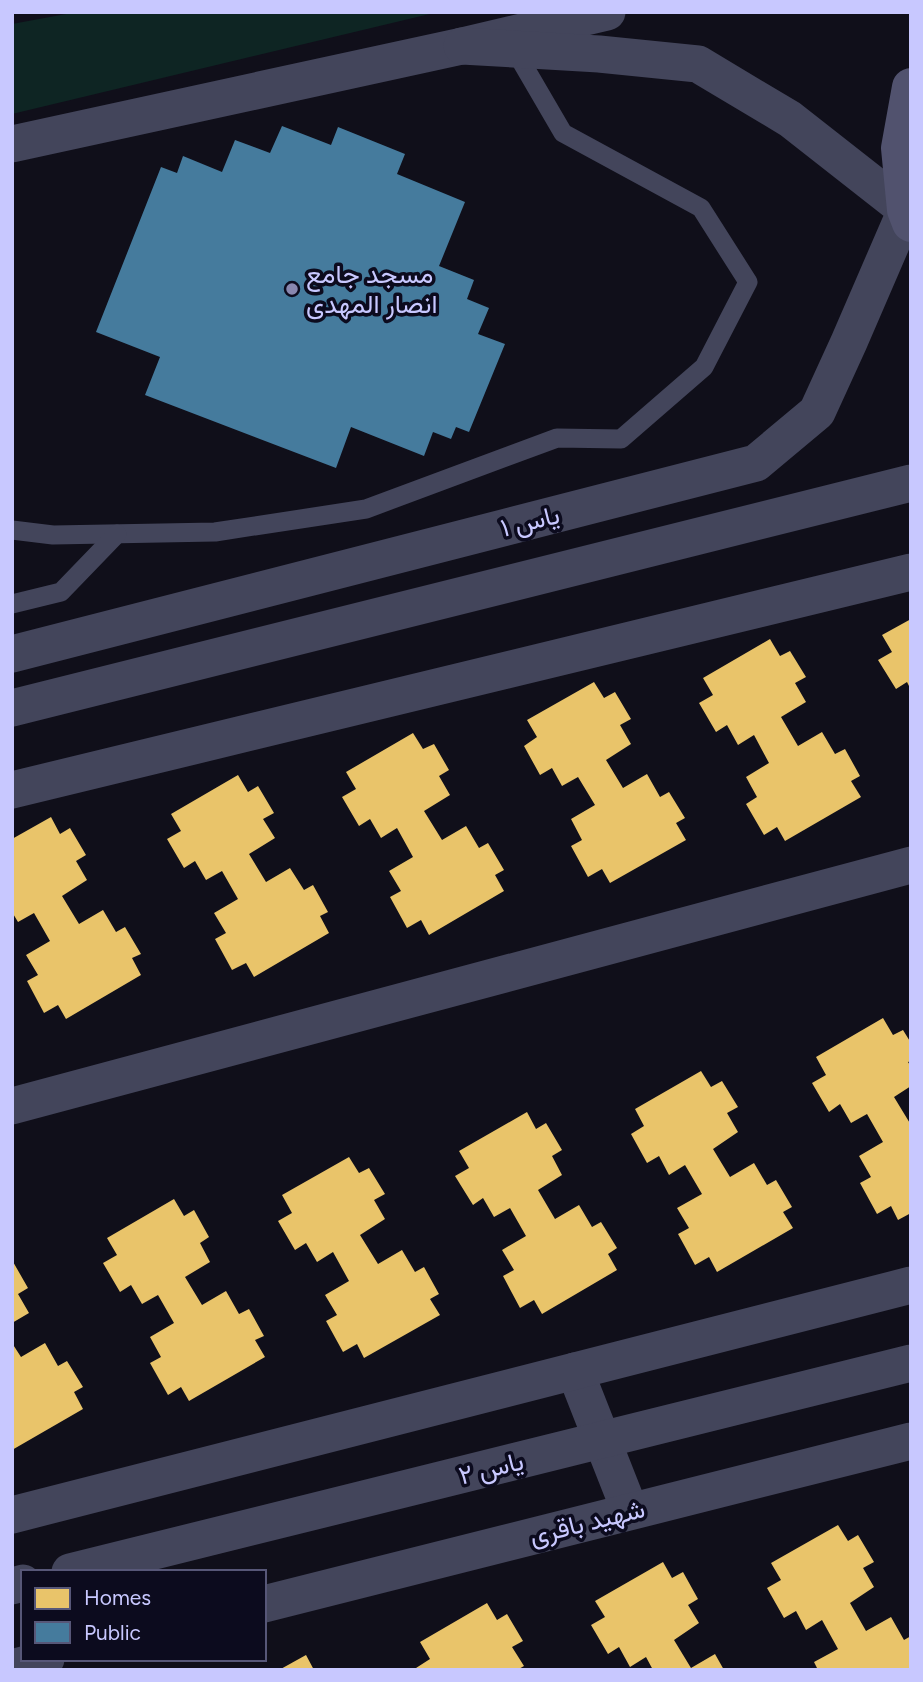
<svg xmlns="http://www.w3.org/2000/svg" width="923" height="1682" font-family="Figtree,Vazirmatn,sans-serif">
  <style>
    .green { fill: #0e2523 }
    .homes { fill: #e9c46a }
    .public { fill: #457b9d }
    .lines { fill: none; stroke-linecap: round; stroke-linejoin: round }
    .lane { stroke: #43455b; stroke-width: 19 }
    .street { stroke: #43455b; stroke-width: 37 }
    .secondary { stroke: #51526e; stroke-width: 38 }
    .poi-dot { fill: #8887af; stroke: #0c0b1e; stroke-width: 2.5 }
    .labels { text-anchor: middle; stroke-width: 7; stroke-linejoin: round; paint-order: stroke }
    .poi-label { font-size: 26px; fill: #c8c8ff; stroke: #0c0b1e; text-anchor: start }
    .street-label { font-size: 26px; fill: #c8c8ff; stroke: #0c0b1e }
  </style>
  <rect width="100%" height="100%" fill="#100f1a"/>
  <!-- green -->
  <polygon class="green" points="77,12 438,12 12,114 12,24"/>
  <!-- homes -->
  <g class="homes">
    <polygon points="911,619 911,690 907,682 896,689 878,660 892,652 882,635"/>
    <polygon points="770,639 780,656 790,651 806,677 795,683 806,702 781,717 798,746 822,732 835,754 845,749 860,776 851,781 861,797 785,841 777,827 764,835 746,804 757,797 746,777 769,763 754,735 738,745 727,725 716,732 699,703 713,695 703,678"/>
    <polygon points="594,682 604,698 615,692 631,719 620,725 631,744 606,760 623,788 647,774 660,797 669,792 685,818 676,823 686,840 610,883 602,869 588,877 571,846 582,840 571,819 595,805 578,777 562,786 552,768 540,775 524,746 537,737 527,720"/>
    <polygon points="413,733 423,749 434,744 449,770 439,776 450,795 424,811 442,840 466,826 479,848 488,843 504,870 495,875 504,891 429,935 421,920 407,928 390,897 401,891 389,871 413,857 397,828 381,838 370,819 359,826 342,797 356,789 346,772"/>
    <polygon points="238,775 248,792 258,786 274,813 263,819 275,838 249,854 266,882 290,868 304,890 313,885 328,912 320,916 329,933 254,977 246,963 232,970 215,939 226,933 214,913 238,899 222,871 206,880 195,861 184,868 167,839 181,831 171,814"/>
    <polygon points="51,817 60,834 70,828 86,855 76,861 87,880 62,896 79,924 103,910 116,932 125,927 141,954 132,958 141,975 66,1019 58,1005 44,1013 27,981 38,975 26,955 50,941 34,913 18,922 12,912 12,839"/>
    <polygon points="883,1018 893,1035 903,1030 911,1043 911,1061 908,1062 911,1067 911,1086 894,1097 911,1125 911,1213 898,1220 891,1206 877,1214 860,1183 871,1177 859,1156 883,1142 867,1114 851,1123 840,1104 829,1112 812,1083 826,1075 816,1057"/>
    <polygon points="701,1071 711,1087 722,1081 738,1107 727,1113 738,1132 713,1149 730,1177 754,1163 767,1185 776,1180 792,1207 783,1212 793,1228 717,1272 709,1257 695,1265 678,1234 689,1228 677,1208 702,1194 685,1165 669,1175 659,1156 647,1163 631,1134 644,1126 635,1109"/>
    <polygon points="527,1112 536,1129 546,1123 562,1150 552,1156 562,1175 538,1190 555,1219 579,1205 592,1227 601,1222 617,1248 608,1254 617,1270 542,1314 534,1300 520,1308 503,1276 514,1270 502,1250 526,1236 510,1208 494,1217 483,1198 473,1205 455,1176 469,1168 459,1151"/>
    <polygon points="349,1157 359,1173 369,1168 385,1194 374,1200 385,1219 360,1235 378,1264 402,1250 415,1272 424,1267 439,1294 430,1299 440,1315 364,1358 357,1344 343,1352 326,1321 337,1315 325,1295 349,1281 333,1252 317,1262 306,1243 295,1250 278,1221 292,1213 282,1195"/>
    <polygon points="174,1199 184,1216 194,1210 209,1237 200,1243 210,1262 185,1277 202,1305 226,1291 239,1314 249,1309 264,1336 255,1340 265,1357 189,1401 181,1387 168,1395 150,1363 161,1357 150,1337 174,1323 158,1295 142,1304 131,1285 120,1292 103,1263 117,1255 107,1238"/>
    <polygon points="12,1260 28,1288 18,1294 29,1313 12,1323"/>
    <polygon points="12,1343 21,1357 45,1343 58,1366 67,1361 83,1387 74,1392 83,1409 12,1450"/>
    <polygon points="838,1525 848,1541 858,1535 874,1562 863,1568 874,1587 850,1603 866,1631 891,1617 904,1640 911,1636 911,1670 818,1670 814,1662 838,1649 822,1620 806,1630 796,1611 784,1618 767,1588 781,1580 771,1563"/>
    <polygon points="663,1562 672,1578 683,1572 698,1599 688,1605 699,1623 674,1640 691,1668 715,1654 724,1670 653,1670 646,1657 630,1667 619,1647 608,1654 591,1625 605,1617 595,1601"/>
    <polygon points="487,1603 497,1620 507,1614 523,1641 512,1647 524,1666 517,1670 417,1670 416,1668 430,1659 420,1642"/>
    <polygon points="306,1655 314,1670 279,1670"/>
  </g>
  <!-- public -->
  <polygon class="public" points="282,126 331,145 338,127 405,154 397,174 465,202 439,266 474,280 467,299 489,308 478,334 505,344 469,432 456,427 451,439 433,432 424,456 351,427 336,468 145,395 160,357 96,332 161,167 177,173 183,156 222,172 235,140 270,153"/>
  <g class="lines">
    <!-- lane -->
    <g class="lane">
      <polyline points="12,530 53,535 215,532 366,509 557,438 621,439 704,367 748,282 701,208 563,133 514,49"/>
      <polyline points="12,604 61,592 117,534"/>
    </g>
    <!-- street -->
    <g class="street">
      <polyline points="12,144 462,46 607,12"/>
      <polyline points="12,654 756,463 817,412 849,342 906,210 790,119 698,64 599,54 462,46"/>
      <polyline points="12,708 911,483"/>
      <polyline points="12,790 911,572"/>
      <polyline points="12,1106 911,865"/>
      <polyline points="575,1371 630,1511"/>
      <polyline points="12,1515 911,1285"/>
      <polyline points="70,1572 911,1363"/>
      <polyline points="12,1586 23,1583"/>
      <polyline points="264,1604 911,1441"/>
      <polyline points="12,1668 46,1659"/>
    </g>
    <!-- secondary -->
    <polyline class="secondary" points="911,87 900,148 906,210 911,223"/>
  </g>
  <!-- markers -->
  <circle class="poi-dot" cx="292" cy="289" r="7"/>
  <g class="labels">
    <!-- poi labels -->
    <g class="poi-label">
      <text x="306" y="283">مسجد جامع<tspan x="306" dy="30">انصار المهدی</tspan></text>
    </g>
    <!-- street labels -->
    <g class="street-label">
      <text transform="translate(530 521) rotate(-14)" y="9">یاس ۱</text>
      <text transform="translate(491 1468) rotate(-14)" y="9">یاس ۲</text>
      <text transform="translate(587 1522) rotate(-14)" y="9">شهید باقری</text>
    </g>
  </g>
  <!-- border -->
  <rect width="923" height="1682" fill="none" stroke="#c8c8ff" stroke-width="28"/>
  <!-- legend -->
  <rect x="21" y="1570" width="245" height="91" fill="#0c0b1e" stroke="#575778" stroke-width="2"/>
  <rect x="35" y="1588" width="35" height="21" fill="#e9c46a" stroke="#575778" stroke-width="2"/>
  <text x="84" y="1605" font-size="21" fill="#c8c8ff">Homes</text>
  <rect x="35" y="1622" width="35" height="21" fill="#457b9d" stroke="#575778" stroke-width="2"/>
  <text x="84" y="1640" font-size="21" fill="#c8c8ff">Public</text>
</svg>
